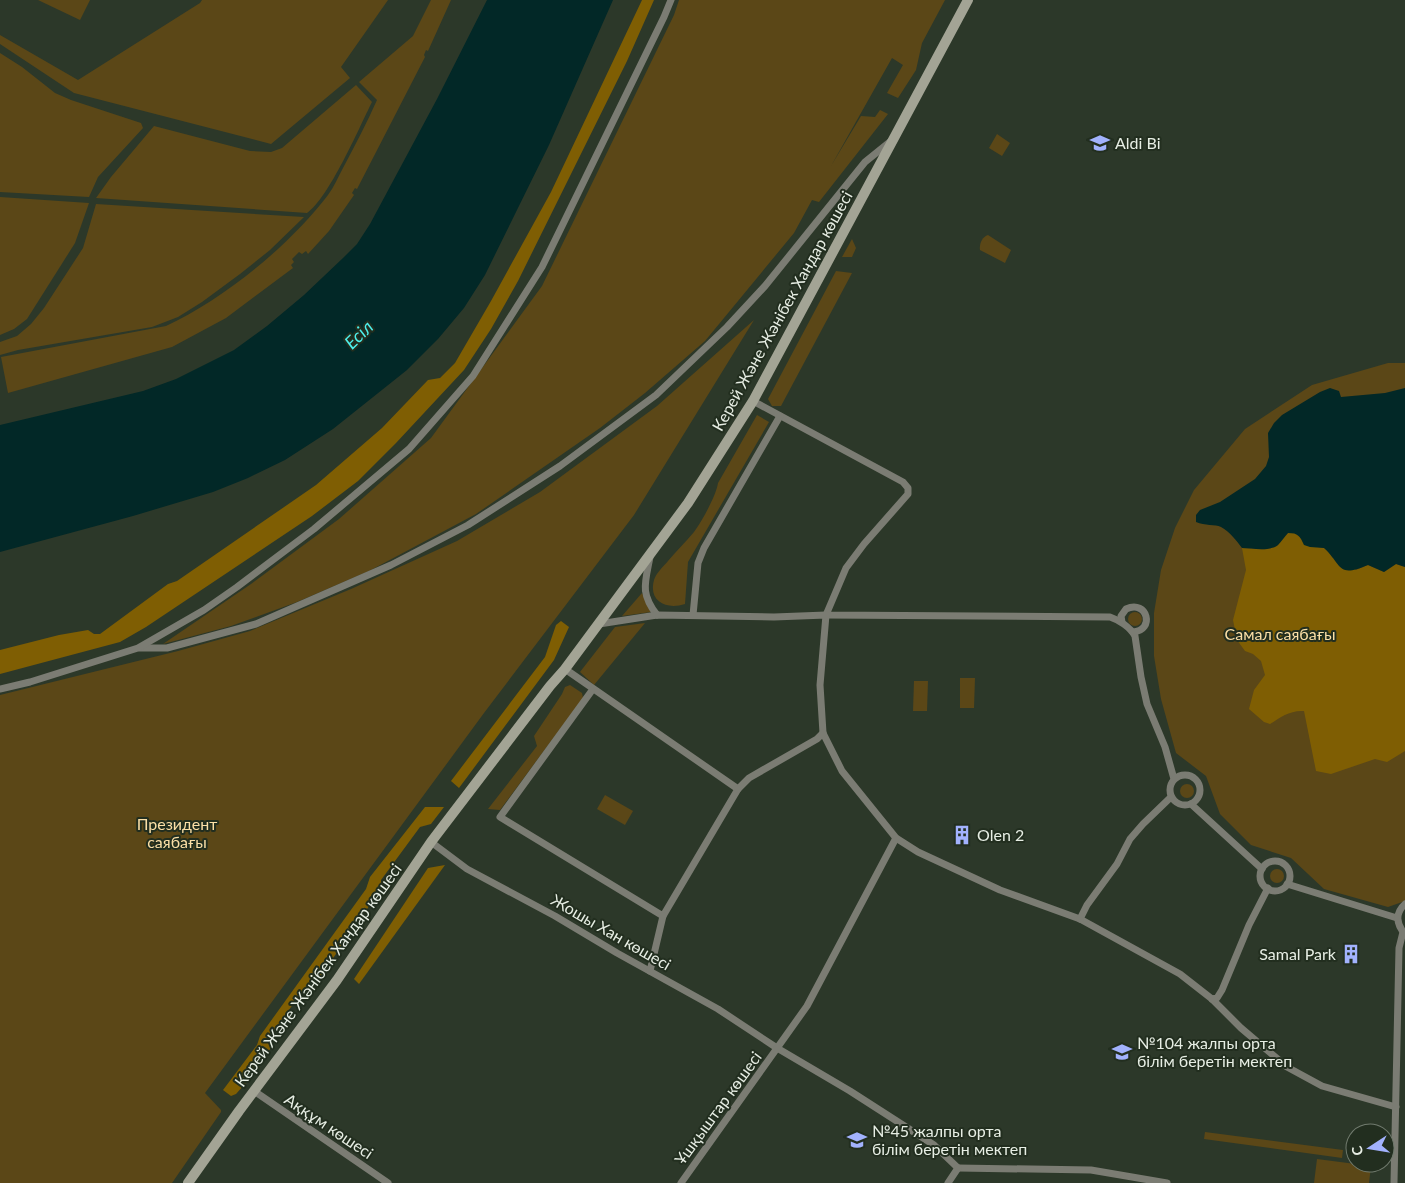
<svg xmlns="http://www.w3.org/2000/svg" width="1405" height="1183" font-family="Lato,sans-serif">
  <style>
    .green { fill: #5b4717 }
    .forest { fill: #7f5e03 }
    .water { fill: #022827 }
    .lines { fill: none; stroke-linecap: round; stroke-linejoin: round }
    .street { stroke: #7b7c73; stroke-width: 7 }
    .secondary { stroke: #a3a495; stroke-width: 10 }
    .labels { text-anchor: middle; stroke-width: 4; stroke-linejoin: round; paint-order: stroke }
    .poi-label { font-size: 16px; fill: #e7eee4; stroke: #222e1f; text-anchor: start }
    .street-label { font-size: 16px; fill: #e7eee4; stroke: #222e1f }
    .park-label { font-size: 16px; fill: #fbdfa6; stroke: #222e1f }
    .water-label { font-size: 18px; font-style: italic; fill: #4df0ec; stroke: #222e1f }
  </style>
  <rect width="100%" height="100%" fill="#2c3829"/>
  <!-- green -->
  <g class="green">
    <polygon points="38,0 90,0 80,20"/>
    <polygon points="202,0 388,0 341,67 350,78 271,144 74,93 0,44 0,35 78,80 200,3"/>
    <path d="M431 0H451L428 51 426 50 424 55 425 57 357 189 355 188 352 193 354 195 329 231 308 254 306 251 302 254 299 252 292 259 294 262 291 265 293 268 226 318 172 347 8 393 1 357 166 326C224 299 289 246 328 195 334 187 338 177 343 168 355 145 367 123 377 100L359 82 413 36Z"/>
    <polygon points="679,0 945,0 922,43 916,70 898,98 887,93 903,65 892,58 831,166 861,116 875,117 880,110 888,114 819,202 812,200 794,233 705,341 645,393 600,428 476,514 369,571 297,602 231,626 163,644 251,584 339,519 431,438 542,286 674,15"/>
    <polygon points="0,53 22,67 55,93 71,100 141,123 143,128 98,177 89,197 0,192"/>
    <path d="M356 85 372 102C359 128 329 198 307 213L96 198 111 177 154 126 250 151 271 152 282 148Z"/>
    <polygon points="997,134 1010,143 1002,156 989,148"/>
    <polygon points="0,197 89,203 75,243 27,319 14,329 0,335"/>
    <polygon points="96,204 304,217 270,250 240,274 202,302 178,317 152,327 18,350 0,355 0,342 17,336 31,324 44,308 83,248"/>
    <path d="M988 235 1011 250 1005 263 980 250C979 244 982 237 988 235Z"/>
    <polygon points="852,239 856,248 852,257 842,257"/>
    <polygon points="836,271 852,273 781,406 772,406 768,399"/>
    <polygon points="754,320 634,515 484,713 205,1093 221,1110 221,1112 172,1183 0,1183 0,695 178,651 250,631 351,589 457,541 540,492 657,406"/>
    <polygon points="1388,363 1405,363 1405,901 1388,907 1324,889 1291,858 1251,845 1220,814 1206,776 1176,753 1161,699 1154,656 1154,613 1161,570 1175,528 1194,490 1245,429 1312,385"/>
    <path d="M757 415 769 422 688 562 685 604C667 610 648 602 654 580 656 573 664 566 668 561 676 551 686 542 694 532 702 521 716 496 718 483Z"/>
    <polygon points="642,593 651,612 622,616"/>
    <circle cx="1135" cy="619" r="7"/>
    <polygon points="645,623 594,685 580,672 615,627"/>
    <polygon points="960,678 975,678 974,708 960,708"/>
    <polygon points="914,681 928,681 927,711 913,711"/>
    <polygon points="570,685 582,693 583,698 500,810 488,809 537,746 534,736 562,694 565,687"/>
    <circle cx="1187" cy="791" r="7"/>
    <polygon points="605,795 633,811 625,825 597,809"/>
    <circle cx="1277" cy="876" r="7"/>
    <polygon points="1205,1132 1343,1150 1342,1158 1204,1139"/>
    <polygon points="1317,1159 1371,1166 1369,1183 1314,1183"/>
  </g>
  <!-- forest -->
  <g class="forest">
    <polygon points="642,0 654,0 627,61 518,281 491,329 464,370 396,443 358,481 312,516 146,627 120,642 0,674 0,650 59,635 88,630 94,634 100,634 168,584 177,581 316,485 382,428 428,380 440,378 455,363 491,301 551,192"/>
    <path d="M1288 533H1295L1318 547 1324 548 1356 570 1368 565 1384 572 1396 564 1405 567V751L1387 762 1375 759 1331 774 1316 771 1304 711C1290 710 1281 717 1270 724L1264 722 1249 709 1254 690 1265 675 1261 661 1253 654 1245 651 1237 640 1233 620 1246 570 1242 548C1252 548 1269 552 1278 545 1281 542 1285 536 1288 533Z"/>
    <polygon points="561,621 569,627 554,660 459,788 451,781 545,657 556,625"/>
    <polygon points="425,807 444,807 431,824 420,827 381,880 381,889 313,987 300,994 271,1036 272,1046 257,1070 236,1094 231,1096 223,1090 257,1045 260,1036 366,889 370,877"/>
    <polygon points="445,865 359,984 354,979 428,868"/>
  </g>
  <!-- water -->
  <g class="water">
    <polygon points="487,0 613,0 549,145 485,275 464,308 438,339 407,370 333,429 285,460 248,478 213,492 133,516 0,552 0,425 143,391 176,379 234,350 267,326 304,295 343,258 357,244 370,224 437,99"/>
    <path d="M1330 388 1339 391 1341 397 1385 393 1405 388V567L1396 564 1384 572 1368 565C1337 578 1343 566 1324 548L1310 547 1304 545C1300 536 1298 533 1288 533 1285 536 1281 542 1278 545 1269 552 1252 548 1242 548 1236 540 1230 532 1221 527 1215 524 1205 526 1196 522V515L1200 510 1220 502 1255 479 1266 466 1269 457 1268 433 1274 423 1282 415 1320 392Z"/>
  </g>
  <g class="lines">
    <!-- street -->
    <g class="street">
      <path d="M753 401 903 482 908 488V494L864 544 846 568 826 615 1110 617C1119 620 1130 627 1135 636L1141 677 1147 704 1165 747 1174 779"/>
      <path d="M650 557C645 583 640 593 657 615"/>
      <polyline points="693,615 698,563 704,548 780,416"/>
      <path d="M1122 622 1121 616 1126 609C1148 599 1155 631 1133 632"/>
      <polyline points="599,624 657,615 774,617 826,615 820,685 823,733 842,771 896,838 918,852 1000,890 1080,919 1180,974 1212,999 1241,1028 1287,1067 1322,1086 1396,1107"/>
      <polyline points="140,648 167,648 256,624 391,565 468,525 560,466 656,395 727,327 765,286 865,162 891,141"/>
      <polyline points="565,669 738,789 663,916 500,817 593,689"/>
      <polyline points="0,689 30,682 138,648 204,610 237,587 314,529 409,449 473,376 542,267 664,17 671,0"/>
      <circle cx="1185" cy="790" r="15"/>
      <polyline points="738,789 749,778 817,739 823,733"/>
      <polyline points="1191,804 1262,869"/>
      <polyline points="431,842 467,869 555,916 617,953 718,1009 777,1048 850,1091 934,1145 958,1168"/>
      <circle cx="1275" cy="876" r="15"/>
      <polyline points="1287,884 1397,918"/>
      <polyline points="1080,919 1087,905 1117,864 1130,839 1143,824 1171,797"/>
      <path d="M1405 934C1396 924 1395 913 1405 904"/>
      <polyline points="650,971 663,916"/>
      <polyline points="1212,999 1217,998 1222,990 1249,925 1268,888"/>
      <polyline points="254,1091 388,1183"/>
      <polyline points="958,1168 1091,1170 1167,1183"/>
      <polyline points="681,1183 807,1006 896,838"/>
      <polyline points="948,1183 958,1168"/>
      <polyline points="1394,1183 1399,948 1403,932"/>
    </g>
    <!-- secondary -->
    <polyline class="secondary" points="188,1183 239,1111 337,980 431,842 550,686 565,669 688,503 753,401 968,0"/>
  </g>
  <!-- icons -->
  <defs>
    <symbol id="school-bare" viewBox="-9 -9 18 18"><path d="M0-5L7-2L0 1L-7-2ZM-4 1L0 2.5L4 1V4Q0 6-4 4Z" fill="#a2b2fd" stroke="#222e1f" stroke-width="2.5" paint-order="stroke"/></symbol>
    <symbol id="building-bare" viewBox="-9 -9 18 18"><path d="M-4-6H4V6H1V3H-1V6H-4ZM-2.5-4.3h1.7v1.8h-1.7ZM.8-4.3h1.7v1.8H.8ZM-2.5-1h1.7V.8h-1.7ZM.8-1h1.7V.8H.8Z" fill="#a2b2fd" stroke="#222e1f" stroke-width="2.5" paint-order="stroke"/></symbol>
  </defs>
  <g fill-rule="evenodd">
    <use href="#school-bare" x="1086" y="129" width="28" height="28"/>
    <use href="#building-bare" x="948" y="821" width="28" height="28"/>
    <use href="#building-bare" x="1337" y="940" width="28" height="28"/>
    <use href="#school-bare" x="1108" y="1038" width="28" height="28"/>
    <use href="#school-bare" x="843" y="1126" width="28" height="28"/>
  </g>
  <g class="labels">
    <!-- poi labels -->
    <g class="poi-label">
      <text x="1115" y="149">Aldi Bi</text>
      <text x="977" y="841">Olen 2</text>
      <text x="1336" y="960" text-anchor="end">Samal Park</text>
      <text x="1137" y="1049">№104 жалпы орта<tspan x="1137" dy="18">білім беретін мектеп</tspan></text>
      <text x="872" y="1137">№45 жалпы орта<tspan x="872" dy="18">білім беретін мектеп</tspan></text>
    </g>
    <!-- street labels -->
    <g class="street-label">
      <text transform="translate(782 311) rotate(-61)" y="6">Керей Және Жәнібек Хандар көшесі</text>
      <text transform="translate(611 932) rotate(30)" y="6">Жошы Хан көшесі</text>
      <text transform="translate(318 975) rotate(-54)" y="6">Керей Және Жәнібек Хандар көшесі</text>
      <text transform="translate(718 1108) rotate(-54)" y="6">Ұшқыштар көшесі</text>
      <text transform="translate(329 1126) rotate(34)" y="6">Аққұм көшесі</text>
    </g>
    <!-- park labels -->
    <g class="park-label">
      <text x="1280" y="640">Самал саябағы</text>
      <text x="177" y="830">Президент<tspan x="177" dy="18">саябағы</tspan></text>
    </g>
    <!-- water labels -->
    <g class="water-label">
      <text transform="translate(359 335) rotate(-44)" y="6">Есіл</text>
    </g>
  </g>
  <!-- north arrow -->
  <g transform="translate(1370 1148) rotate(258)"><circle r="24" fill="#222e1f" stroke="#717b6e"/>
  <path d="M0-4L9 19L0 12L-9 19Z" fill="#a2b2fd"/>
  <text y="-8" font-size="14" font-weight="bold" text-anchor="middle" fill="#e7eee4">С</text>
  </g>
</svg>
